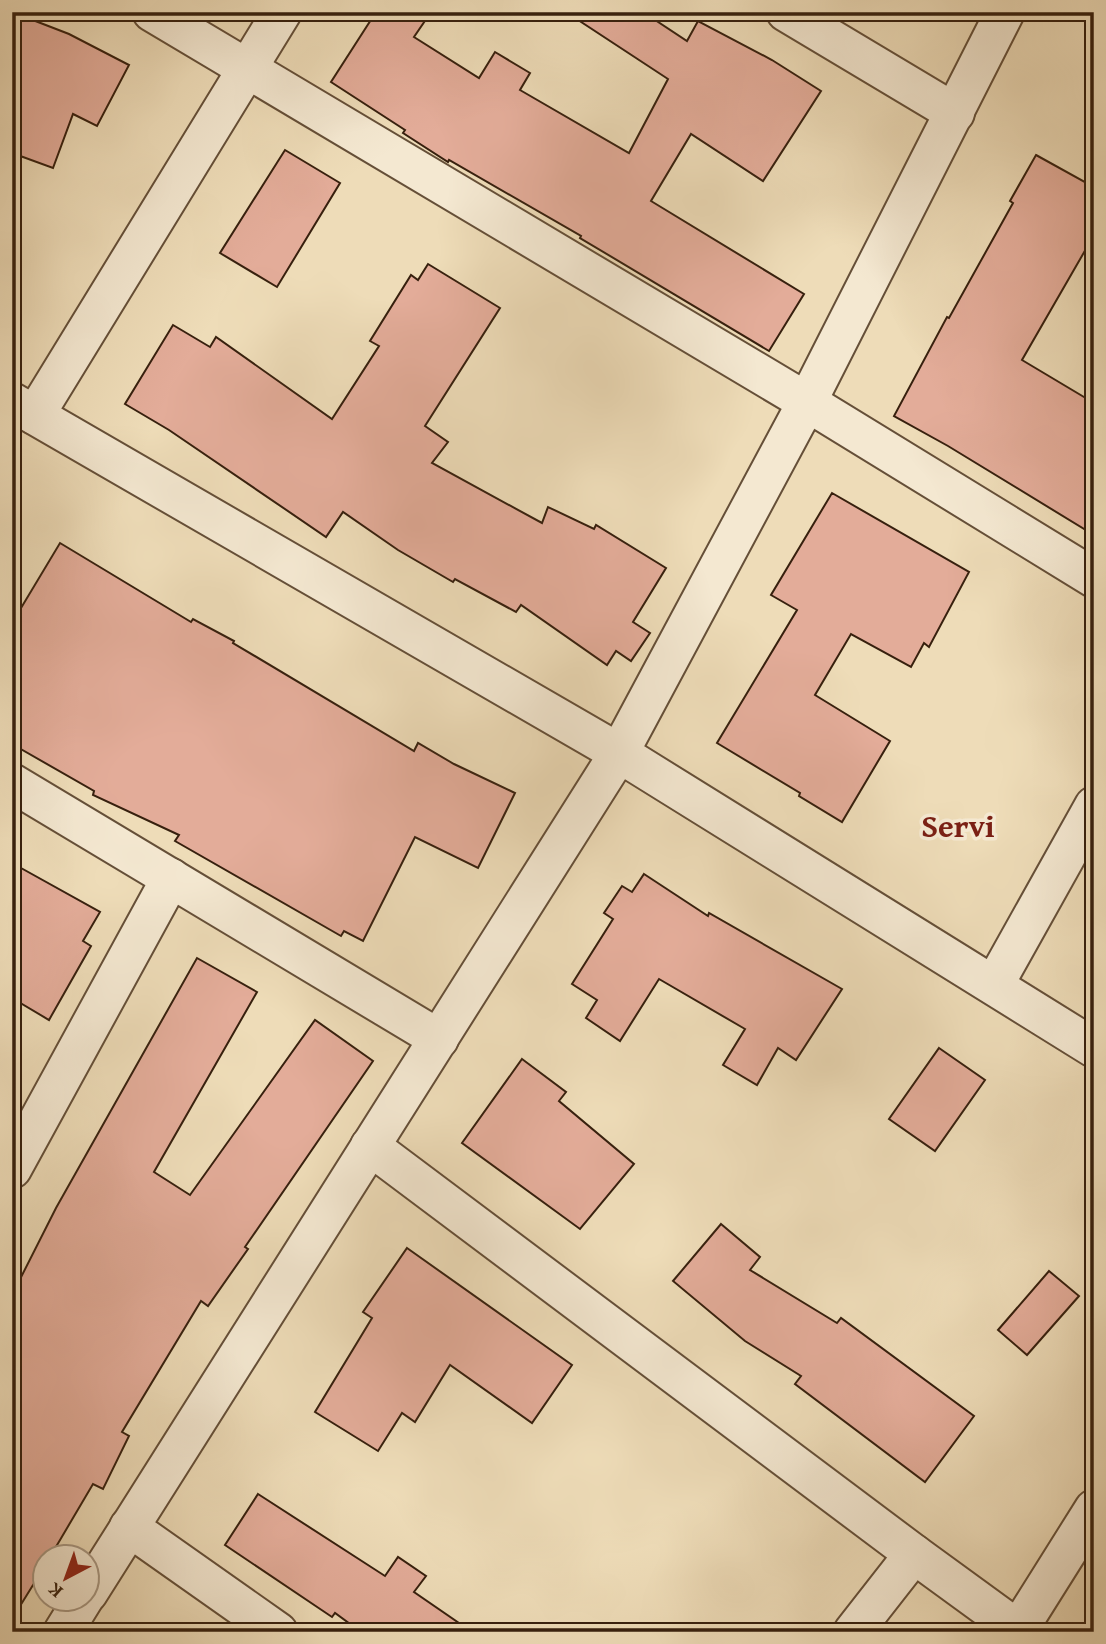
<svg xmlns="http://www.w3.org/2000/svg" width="1106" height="1644" font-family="'Gentium Book Plus',serif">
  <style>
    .building { fill: #e3ac99; stroke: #37200e; stroke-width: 2 }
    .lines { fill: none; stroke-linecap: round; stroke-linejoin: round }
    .street-casing { stroke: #654f38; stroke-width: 42 }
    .street { stroke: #f4e8d1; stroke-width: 38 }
    .labels { text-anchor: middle; stroke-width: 7; stroke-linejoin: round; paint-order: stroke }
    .district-label { font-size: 32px; font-weight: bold; fill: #7a1f14; stroke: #f4e8d1 }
  </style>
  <rect width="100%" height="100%" fill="#eedcb8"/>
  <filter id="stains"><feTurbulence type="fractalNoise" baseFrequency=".00286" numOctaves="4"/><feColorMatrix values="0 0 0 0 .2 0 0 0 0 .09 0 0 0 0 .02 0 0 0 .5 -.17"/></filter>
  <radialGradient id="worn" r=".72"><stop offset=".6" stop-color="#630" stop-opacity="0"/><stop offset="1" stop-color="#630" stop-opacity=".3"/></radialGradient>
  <!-- building -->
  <g class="building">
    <polygon points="12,12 69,34 129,65 97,126 73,114 53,168 12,153"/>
    <polygon points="376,12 431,12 414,37 479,78 495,52 530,73 520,90 629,153 668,79 566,12 643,12 687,41 698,21 772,60 821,91 763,181 691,134 651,201 804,294 769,351 580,238 581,236 449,160 448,162 403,133 405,130 331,82"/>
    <polygon points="285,150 340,183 277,287 220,253"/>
    <polygon points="1036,155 1094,187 1094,235 1022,360 1094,403 1094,535 948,446 894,416 947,317 949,318 1013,203 1010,201"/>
    <polygon points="428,264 500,308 425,426 448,442 432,463 542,523 548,507 594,529 596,525 666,568 633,622 650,633 631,661 616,651 607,665 521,605 516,612 455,579 453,582 398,550 343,512 326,537 169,430 125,404 173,325 210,347 216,337 332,419 379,346 370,341 411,275 418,280"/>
    <polygon points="832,493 969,572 929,647 924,643 911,667 851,634 815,695 890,741 842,822 799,796 800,793 717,743 797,610 771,595"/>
    <polygon points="60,543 191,622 193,619 234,641 233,643 414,751 418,743 454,764 515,793 478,868 415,837 363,941 344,931 341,936 175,841 179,835 93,795 94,791 12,744 12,623"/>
    <polygon points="12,863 100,912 83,941 91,946 49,1020 12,998"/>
    <polygon points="644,874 708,916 709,913 842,989 796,1060 778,1048 757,1085 723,1065 745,1029 659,979 620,1041 586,1018 597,1000 572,984 613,919 604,913 622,886 632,892"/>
    <polygon points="197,958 257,992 154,1172 190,1195 315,1020 373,1061 245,1247 248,1249 208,1306 201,1301 122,1432 129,1436 103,1489 93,1484 50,1557 46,1557 46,1564 12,1619 12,1295 56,1208"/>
    <polygon points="939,1048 985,1080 935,1151 889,1119"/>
    <polygon points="522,1059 566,1092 559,1101 634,1164 580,1229 462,1143"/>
    <polygon points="721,1224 760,1257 750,1270 837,1323 841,1318 974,1416 925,1482 795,1384 801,1376 745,1341 673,1281"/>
    <polygon points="407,1248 572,1365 532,1423 450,1365 415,1422 402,1413 378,1451 315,1412 372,1318 363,1312"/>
    <polygon points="1049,1271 1079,1296 1027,1355 998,1330"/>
    <polygon points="258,1494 385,1576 398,1557 426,1576 414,1592 472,1632 361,1632 335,1613 332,1617 225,1545"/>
  </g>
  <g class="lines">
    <defs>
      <g id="street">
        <polyline points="152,12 807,402 1094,578"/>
        <polyline points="786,12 955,113"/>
        <polyline points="12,402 619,753 1094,1048"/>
        <polyline points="35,415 282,12"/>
        <polyline points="12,783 439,1039"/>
        <polyline points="994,985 1094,806"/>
        <polyline points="370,1146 914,1554 1021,1632"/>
        <polyline points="12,1169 171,878"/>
        <polyline points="129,1527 278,1632"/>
        <polyline points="88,1593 619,753 807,402 1005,12"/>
        <polyline points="1018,1630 1094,1509"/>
        <polyline points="63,1632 84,1598"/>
        <polyline points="853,1632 914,1554"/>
      </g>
    </defs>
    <!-- street casing -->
    <use href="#street" class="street-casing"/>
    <!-- street -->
    <use href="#street" class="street"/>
  </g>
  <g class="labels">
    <!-- district labels -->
    <g class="district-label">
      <text x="958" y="837">Servi</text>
    </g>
  </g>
  <!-- margin -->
  <rect width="1106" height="1644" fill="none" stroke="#eedcb8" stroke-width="42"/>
  <rect x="14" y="14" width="1078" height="1616" fill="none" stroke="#37200e" stroke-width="3.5"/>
  <rect x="21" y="21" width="1064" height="1602" fill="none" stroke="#37200e" stroke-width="2"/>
  <!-- north arrow -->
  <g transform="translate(66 1578) rotate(221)"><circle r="33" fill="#f4e8d1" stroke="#a89883" stroke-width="2"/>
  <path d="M0-5L12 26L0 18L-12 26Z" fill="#8f2418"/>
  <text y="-10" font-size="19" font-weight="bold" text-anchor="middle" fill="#37200e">K</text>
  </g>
  <rect width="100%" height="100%" filter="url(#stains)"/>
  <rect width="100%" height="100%" fill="url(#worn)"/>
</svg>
